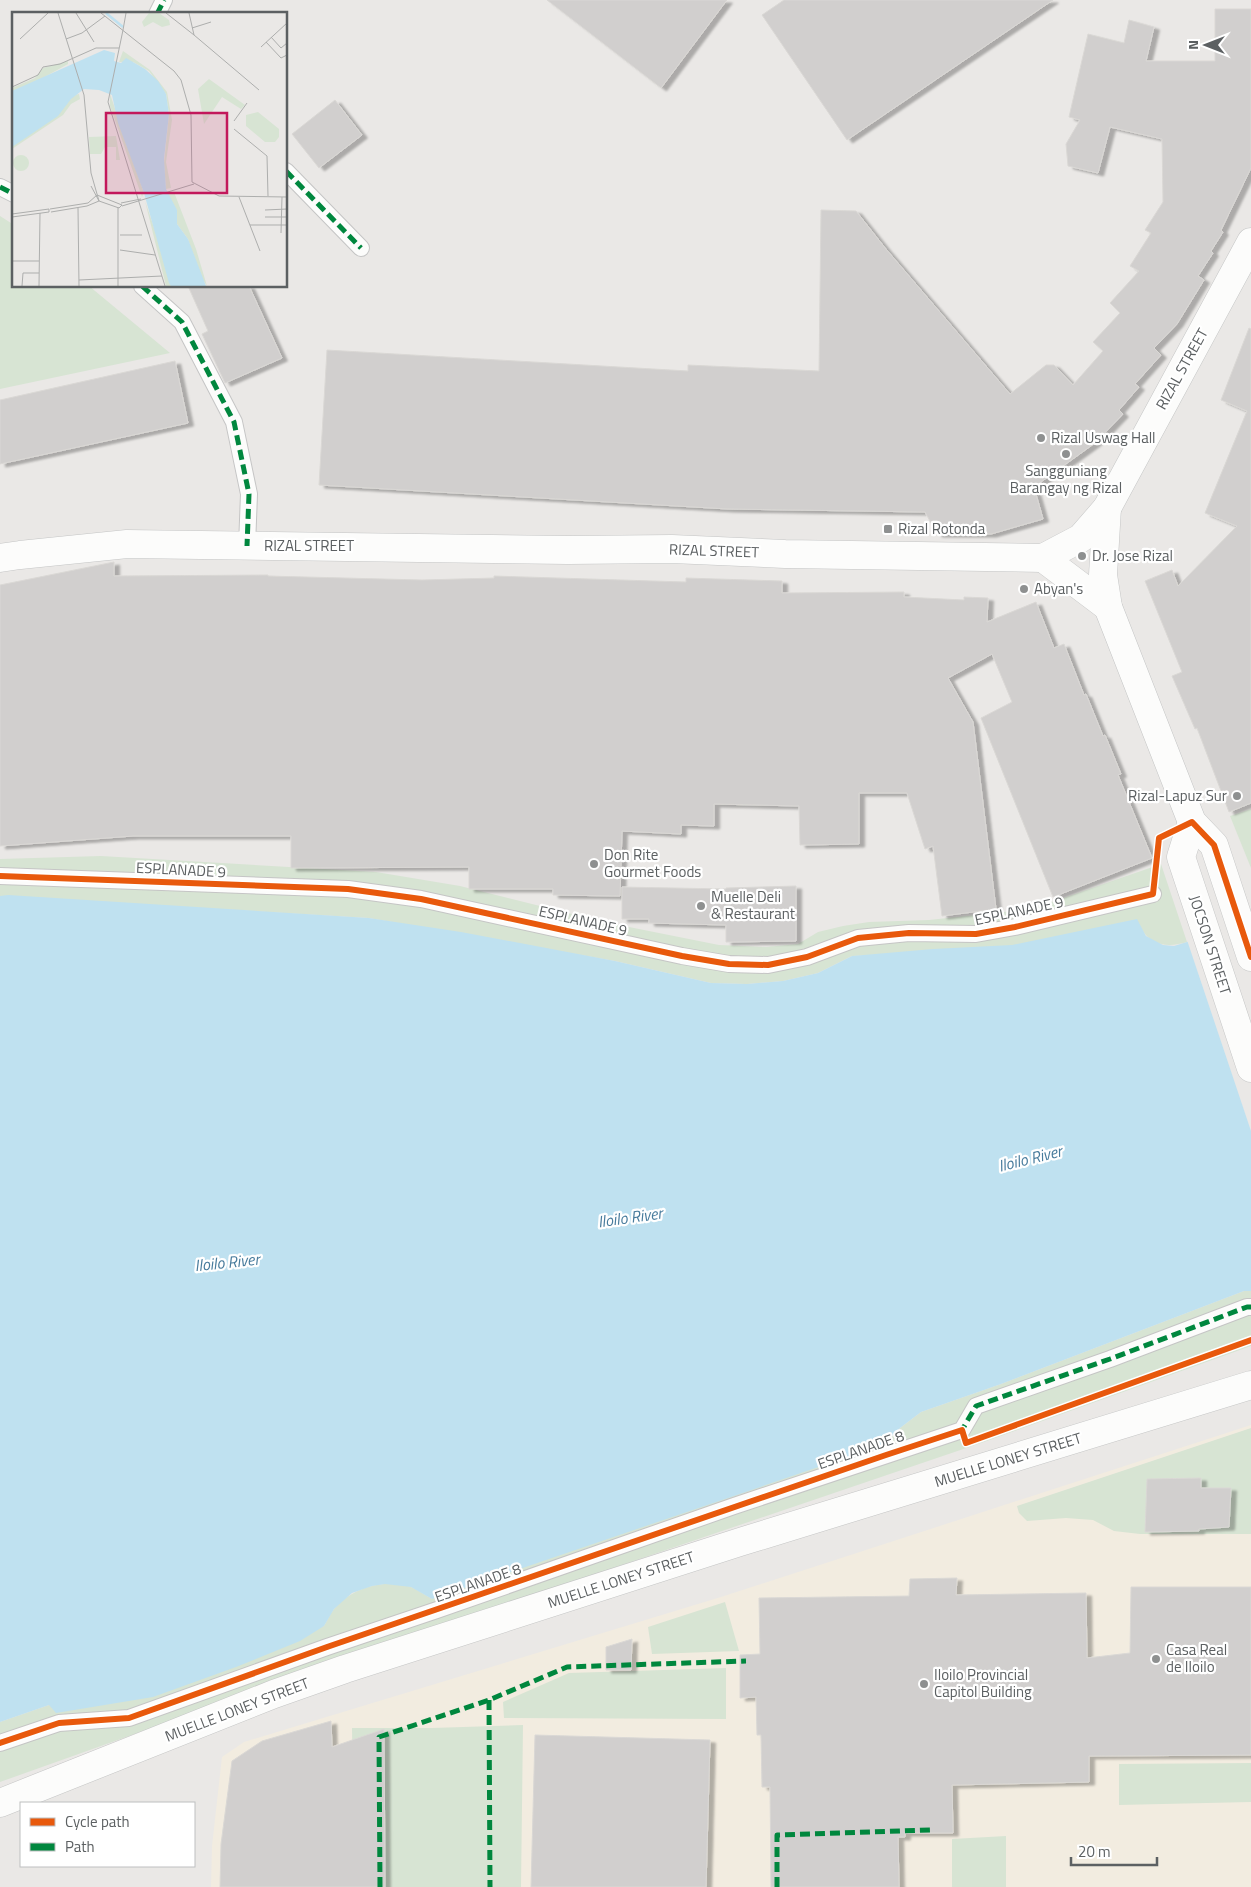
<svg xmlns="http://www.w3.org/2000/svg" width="1251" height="1887" font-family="'Titillium Web',sans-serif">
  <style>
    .commercial { fill: #f2ece0 }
    .green { fill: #d7e4d3 }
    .water { fill: #bfe1f0 }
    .pier { fill: #eae8e6 }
    .building { fill: #d1cfce; stroke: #dad8d5; filter: url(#shadow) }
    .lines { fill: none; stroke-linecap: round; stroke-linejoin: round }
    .pedestrian-casing { stroke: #c5c5c5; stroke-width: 18 }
    .secondary-casing { stroke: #c4c5c5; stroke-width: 29 }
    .pedestrian { stroke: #fcfcfb; stroke-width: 16 }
    .secondary { stroke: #fcfcfb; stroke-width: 28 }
    .quiet { stroke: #00873e; stroke-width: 5; stroke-dasharray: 10 5; stroke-linecap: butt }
    .cycleway-casing { stroke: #fff; stroke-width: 9 }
    .cycleway { stroke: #e8590c; stroke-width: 6 }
    .poi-dot { fill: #8e9090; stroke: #fff; stroke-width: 2 }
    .labels { text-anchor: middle; stroke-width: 4.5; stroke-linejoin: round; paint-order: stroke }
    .street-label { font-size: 15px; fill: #5c6062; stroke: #fff }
    .poi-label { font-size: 15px; fill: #5c6062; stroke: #fff; text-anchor: start }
    .water-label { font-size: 16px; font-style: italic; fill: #477b9c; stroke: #fff }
    .inset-river { fill: none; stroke: #bfe1f0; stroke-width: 2.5 }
    .inset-road { fill: none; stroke: #adaead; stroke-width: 1 }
    .view { fill: #c2185b; fill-opacity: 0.15; stroke: #c2185b; stroke-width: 2.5 }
    .inset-edge { fill: none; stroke: #5c6062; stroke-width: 2.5 }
  </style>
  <defs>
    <filter id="shadow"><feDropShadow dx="5.5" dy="3" stdDeviation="1" flood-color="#0004"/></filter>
  </defs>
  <rect width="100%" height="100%" fill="#eae8e6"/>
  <!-- commercial -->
  <polygon class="commercial" points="1251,1425 1251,1887 211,1887 212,1846 222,1757 244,1742 721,1597"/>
  <!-- green -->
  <g class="green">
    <polygon points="0,216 14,225 14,286 89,286 170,353 0,389"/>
    <polygon points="1251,809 1251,868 1230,816"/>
    <path d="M101 856 376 872 460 886 604 922 719 945 766 947 798 944 818 932 843 926 869 922 929 920 1032 909 1161 864 1187 942C1170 947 1153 947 1142 930L1123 947 852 956 818 973 783 981 747 984 711 983 615 961 369 918 0 896V859Z"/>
    <path d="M1244 1291H1251V1346L984 1442 351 1657 0 1782V1722L49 1705 324 1626C327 1621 330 1614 334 1609 351 1588 384 1578 411 1587 418 1590 425 1595 432 1599L446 1560 883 1445 900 1428 921 1412 1001 1384Z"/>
    <polygon points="1251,1428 1251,1534 1140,1534 1114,1531 1093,1520 1066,1518 1027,1521 1019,1513 1017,1506"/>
    <polygon points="725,1602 739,1651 652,1654 648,1627"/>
    <polygon points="726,1668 726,1719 504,1718 503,1702 569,1673"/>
    <polygon points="523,1725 521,1887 370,1887 353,1797 352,1728 432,1728"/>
    <polygon points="1251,1763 1251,1802 1119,1805 1119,1764"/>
    <polygon points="1006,1836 1006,1887 952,1887 952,1839"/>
  </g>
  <!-- water -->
  <polygon class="water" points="8,895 369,918 461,932 615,961 711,983 747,984 783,981 818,973 852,956 933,949 1012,945 1137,919 1146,936 1163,945 1174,946 1187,942 1251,917 1251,1291 1244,1291 1001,1384 921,1412 900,1428 883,1445 432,1599 411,1587 385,1584 372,1586 352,1593 334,1609 324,1626 300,1641 236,1667 153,1697 56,1713 49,1705 0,1722 0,896"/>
  <!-- pier -->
  <polygon class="pier" points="1251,914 1251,1131 1187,940"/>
  <!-- building -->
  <g class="building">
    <polygon points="547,0 727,0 661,88"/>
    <polygon points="784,0 1053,0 847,140 762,15"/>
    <polygon points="1215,9 1251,9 1251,168 1221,230 1223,232 1211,251 1213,253 1198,276 1204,280 1177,324 1154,348 1161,355 1135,384 1139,387 1119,410 1123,414 1095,443 1034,487 1043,519 991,534 937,534 925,512 728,509 319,485 327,350 688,371 688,365 819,371 821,210 856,211 886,249 1010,394 1046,365 1054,365 1073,385 1103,351 1093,342 1120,313 1110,303 1139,271 1130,266 1151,233 1145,230 1163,202 1162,139 1110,127 1098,173 1068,166 1066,144 1080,120 1069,117 1088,34 1124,43 1129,20 1154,27 1146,61 1215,61"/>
    <polygon points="335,100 362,135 319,168 292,134"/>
    <polygon points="188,286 249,286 282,358 225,383 202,334 208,331"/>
    <polygon points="1249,328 1251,329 1251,803 1229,812 1197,728 1195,729 1172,676 1182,672 1145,581 1172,570 1178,586 1237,526 1205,513 1247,411 1221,400"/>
    <polygon points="175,361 188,423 0,464 0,400"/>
    <polygon points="114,562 114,576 268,575 268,576 422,580 494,578 494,576 686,582 686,578 782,581 782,593 904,592 904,597 964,600 964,597 988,598 987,622 1036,602 1054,648 1064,644 1084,695 1086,694 1103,736 1105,735 1121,774 1118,775 1152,858 1053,897 981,718 1012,702 992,654 948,678 973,722 996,909 942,916 933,846 925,849 907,793 859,793 859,844 800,845 799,806 714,804 714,826 681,825 681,834 622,831 620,896 553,895 553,889 469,889 469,867 291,868 291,836 133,836 0,846 0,585"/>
    <polygon points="796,886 796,941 726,942 726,925 649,923 649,919 622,919 622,887 726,889 726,888"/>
    <polygon points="1201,1478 1201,1488 1231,1488 1229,1527 1199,1529 1199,1531 1145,1532 1147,1479"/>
    <polygon points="957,1578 956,1595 1086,1593 1087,1658 1130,1653 1131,1587 1251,1587 1251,1755 1089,1756 1089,1782 952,1785 953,1833 905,1833 905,1837 898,1837 899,1887 771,1887 770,1787 762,1787 761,1735 757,1735 756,1697 740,1698 740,1655 760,1654 759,1598 909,1596 910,1579"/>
    <polygon points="632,1639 631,1670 606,1670 606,1647"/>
    <polygon points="331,1721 332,1747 384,1729 385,1887 220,1887 221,1844 232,1761 262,1741"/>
    <polygon points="535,1735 710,1740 706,1887 531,1887"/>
  </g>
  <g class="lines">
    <defs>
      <g id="pedestrian">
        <polyline points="157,14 164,0"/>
        <polyline points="286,171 361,248"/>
        <polyline points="0,187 14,194"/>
        <polyline points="142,286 182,322 234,422 249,494 247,546"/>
        <polyline points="0,876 348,889 421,899 682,956 729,964 768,965 807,957 858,938 909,933 976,934 1015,927 1153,894"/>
        <polyline points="0,1743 59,1723 129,1718 327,1647 437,1610 734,1506 962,1430 976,1406 1110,1359 1247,1307 1251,1307"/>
      </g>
      <g id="secondary">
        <polyline points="1107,508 1103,575 1108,607 1192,822 1214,845 1251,957"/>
        <polyline points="0,558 20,555 127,544 568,550 672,549 785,554 1043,558 1081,538 1107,508 1251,242"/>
        <polyline points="1043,558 1108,607"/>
        <polyline points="1192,822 1181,857 1251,1068"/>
        <polyline points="0,1803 274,1694 345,1669 740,1542 1251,1385"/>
      </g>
    </defs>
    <!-- pedestrian casing -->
    <use href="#pedestrian" class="pedestrian-casing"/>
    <!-- secondary casing -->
    <use href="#secondary" class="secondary-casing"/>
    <!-- pedestrian -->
    <use href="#pedestrian" class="pedestrian"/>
    <!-- secondary -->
    <use href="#secondary" class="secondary"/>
    <!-- quiet -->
    <g class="quiet">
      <polyline points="157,14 164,0"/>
      <polyline points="286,171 361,248"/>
      <polyline points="0,187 14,194"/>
      <polyline points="142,286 182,322 234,422 249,494 247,546"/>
      <polyline points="958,1431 962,1430 976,1406 1110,1359 1247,1307 1251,1307"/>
      <polyline points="489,1700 490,1887"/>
      <polyline points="380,1887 379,1737 489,1700 567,1667 746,1661"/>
      <polyline points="777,1887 777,1835 931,1830"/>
    </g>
    <defs>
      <g id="cycleway">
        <polyline points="0,876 348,889 421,899 682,956 729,964 768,965 807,957 858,938 909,933 976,934 1015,927 1153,894 1159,838 1192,822 1214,845 1251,957"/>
        <polyline points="0,1743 59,1723 129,1718 327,1647 886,1455 962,1430 966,1443 1251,1340"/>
      </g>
    </defs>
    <!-- cycleway casing -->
    <use href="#cycleway" class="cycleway-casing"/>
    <!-- cycleway -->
    <use href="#cycleway" class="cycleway"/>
  </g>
  <!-- markers -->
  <g class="poi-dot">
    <circle cx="1041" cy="438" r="5"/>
    <circle cx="1066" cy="454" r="5"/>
    <rect x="883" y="524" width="10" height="10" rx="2.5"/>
    <circle cx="1082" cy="556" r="5"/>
    <circle cx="1024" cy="589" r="5"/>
    <circle cx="1237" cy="796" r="5"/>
    <circle cx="594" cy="864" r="5"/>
    <circle cx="701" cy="906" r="5"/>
    <circle cx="1156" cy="1659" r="5"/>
    <circle cx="924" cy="1684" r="5"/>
  </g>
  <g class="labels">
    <!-- street labels -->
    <g class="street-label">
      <text transform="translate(1182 369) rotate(-61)" y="5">RIZAL STREET</text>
      <text x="309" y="551">RIZAL STREET</text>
      <text transform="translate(714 551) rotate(2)" y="5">RIZAL STREET</text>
      <text transform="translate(181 870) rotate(3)" y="5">ESPLANADE 9</text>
      <text transform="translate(1019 911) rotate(-12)" y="5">ESPLANADE 9</text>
      <text transform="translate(583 921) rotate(13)" y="5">ESPLANADE 9</text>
      <text transform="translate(1210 945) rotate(72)" y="5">JOCSON STREET</text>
      <text transform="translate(861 1450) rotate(-19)" y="5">ESPLANADE 8</text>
      <text transform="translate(1008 1460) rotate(-17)" y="5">MUELLE LONEY STREET</text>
      <text transform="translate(621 1580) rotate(-18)" y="5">MUELLE LONEY STREET</text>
      <text transform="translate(478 1583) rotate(-19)" y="5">ESPLANADE 8</text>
      <text transform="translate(237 1710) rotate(-21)" y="5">MUELLE LONEY STREET</text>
    </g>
    <!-- poi labels -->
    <g class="poi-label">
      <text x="1051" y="443">Rizal Uswag Hall</text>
      <text x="1066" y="476" text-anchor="middle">Sangguniang<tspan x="1066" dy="17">Barangay ng Rizal</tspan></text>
      <text x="898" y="534">Rizal Rotonda</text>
      <text x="1092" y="561">Dr. Jose Rizal</text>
      <text x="1034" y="594">Abyan's</text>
      <text x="1227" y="801" text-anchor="end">Rizal-Lapuz Sur</text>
      <text x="604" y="860">Don Rite<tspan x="604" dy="17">Gourmet Foods</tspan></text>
      <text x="711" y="902">Muelle Deli<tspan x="711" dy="17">&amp; Restaurant</tspan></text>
      <text x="1166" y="1655">Casa Real<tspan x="1166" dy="17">de Iloilo</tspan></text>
      <text x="934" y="1680">Iloilo Provincial<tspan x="934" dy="17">Capitol Building</tspan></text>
    </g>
    <!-- water labels -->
    <g class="water-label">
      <text transform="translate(1030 1158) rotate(-14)" y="6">Iloilo River</text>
      <text transform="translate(630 1217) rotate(-8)" y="6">Iloilo River</text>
      <text transform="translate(227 1262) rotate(-6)" y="6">Iloilo River</text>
    </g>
  </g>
  <!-- overview -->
  <g transform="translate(12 12)">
    <rect width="275" height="275" fill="#eae8e6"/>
    <path d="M137 1H147L157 8 158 13 150 15 141 10 132 15 130 10ZM111 39 138 58 155 80 160 108 154 150 159 176 154 177 152 151 157 102 154 82 137 59 121 50H107ZM56 49V52L0 83V76L23 66 31 56ZM197 67 233 93 229 97 210 85 192 112 186 77ZM67 82 68 87 59 92 51 103 0 137V131L41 107 62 83ZM98 82 132 181 130 185 98 94ZM246 100 267 117V125L263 130H253L234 114V103ZM104 124 108 148H104V135H93L89 142H78L77 125ZM1 151a8 8 0 1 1 16 0a8 8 0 1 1-16 0ZM162 180 184 237 195 274 186 260 176 227 165 212V202L156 182ZM133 189 151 242 159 274H154Z" fill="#d7e4d3"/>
    <path d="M92 38 103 41 102 49 109 51 114 46 133 57 146 69 154 82 157 102 152 147 154 177 165 198V212L176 227 194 274H159L157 271 132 181 106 111 100 83 87 78 72 77 59 87 46 104 0 135V79Z" fill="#bfe1f0"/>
    <path class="inset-river" d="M94 1 111 15"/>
    <path class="inset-road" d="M46 1 72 83 79 161 87 189M64 1 82 30M89 1 162 59 169 68 179 103 180 170 207 184 275 185M154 1 182 23M177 1 182 23 247 78M180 16 199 10M111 18 114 1M111 18 96 90 153 274M259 25 269 36 275 31M8 27 36 1M54 27 70 21 93 4M254 30 269 46 275 43M249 35 275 11M0 75 26 63 31 55 48 52 84 36H107M222 109 235 91M222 117 255 144 256 184M79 174 87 189M227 185 248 239M109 191 129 187M110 194 182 172M106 195V274M66 196 67 274M38 197 76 191 85 183 110 193 107 196 87 189 75 194 39 200M253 198 275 197M0 202 37 197V200L0 205M253 205H275M238 213H275M269 221 270 185M108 223H130M108 238 143 243M0 249H27M67 268 150 264M10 274 11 261H27M27 274 28 201"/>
    <path class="view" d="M94 101H215V181H94Z"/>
    <rect width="275" height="275" class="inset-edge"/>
  </g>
  <!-- legend -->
  <rect x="20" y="1802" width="175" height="65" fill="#ffffff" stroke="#bebfc0"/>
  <rect x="30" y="1818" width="25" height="8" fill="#e8590c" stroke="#bebfc0"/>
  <text x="65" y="1827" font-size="15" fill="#5c6062">Cycle path</text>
  <rect x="30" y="1843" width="25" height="8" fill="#00873e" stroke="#bebfc0"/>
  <text x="65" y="1852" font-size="15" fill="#5c6062">Path</text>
  <!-- north arrow -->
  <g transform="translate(1206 45) rotate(270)" stroke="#ffffff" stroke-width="4" paint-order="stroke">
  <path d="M0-4L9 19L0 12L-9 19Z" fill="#5c6062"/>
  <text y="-8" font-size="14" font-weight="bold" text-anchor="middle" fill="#5c6062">N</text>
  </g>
  <!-- scale -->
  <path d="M1071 1857v8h86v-8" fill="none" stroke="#5c6062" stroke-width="2.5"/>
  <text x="1078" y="1857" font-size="15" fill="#5c6062" stroke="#ffffff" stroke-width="4" paint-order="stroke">20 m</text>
</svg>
